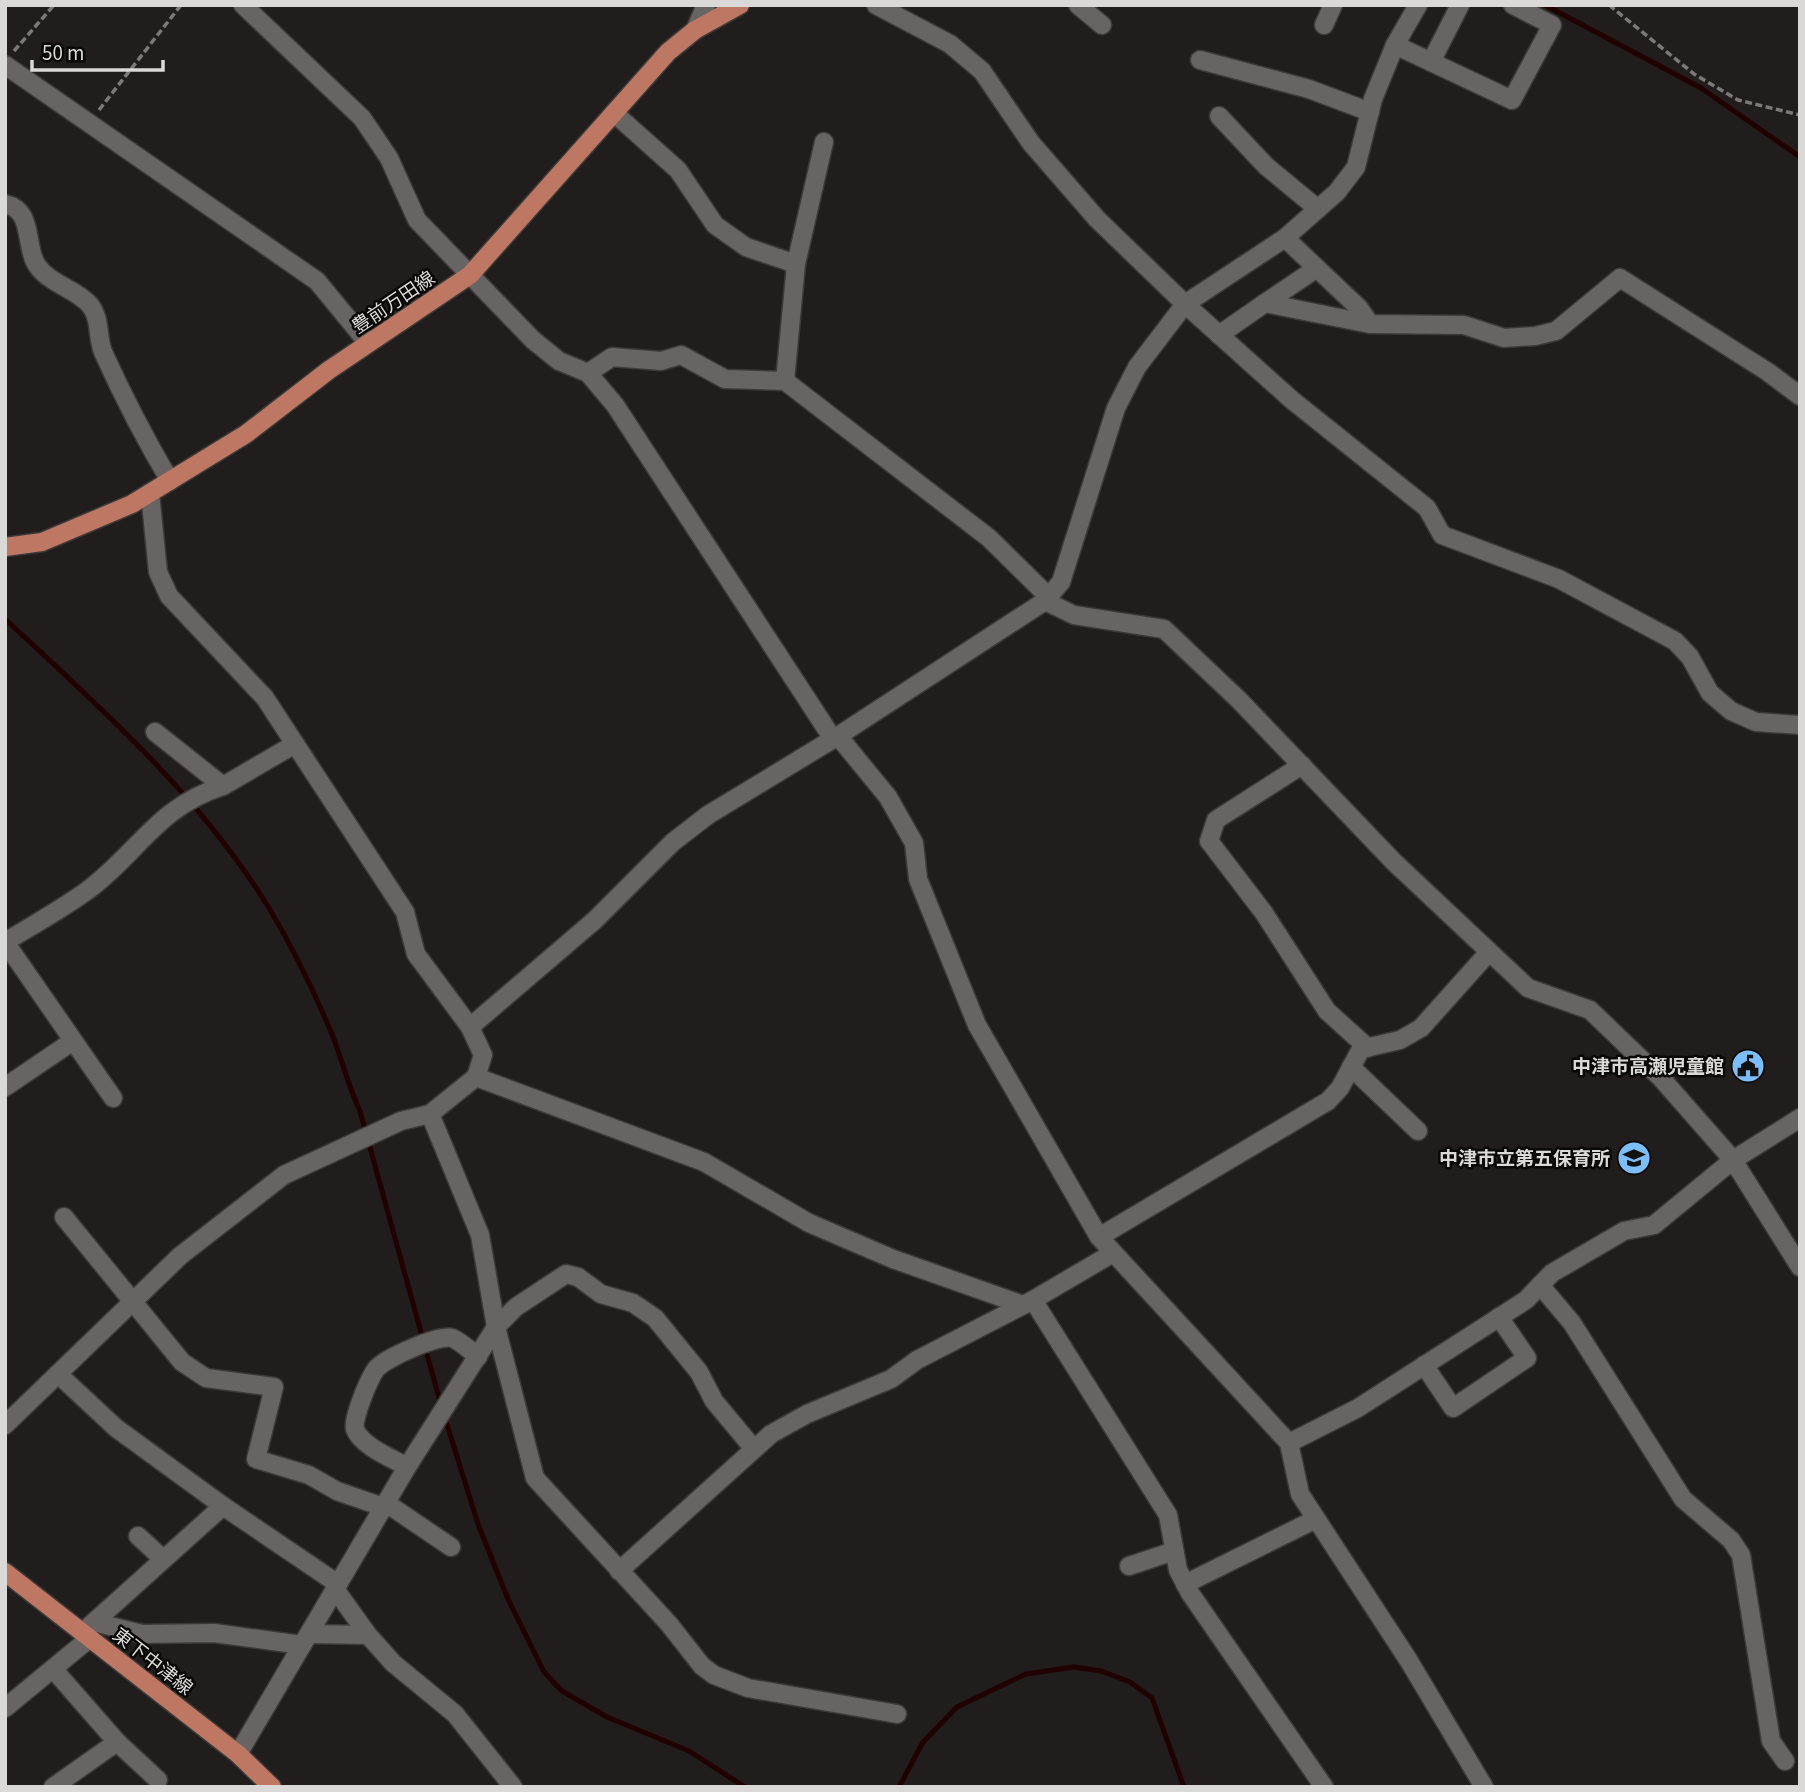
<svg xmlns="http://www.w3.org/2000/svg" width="1805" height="1792" font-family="'Source Sans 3','Noto Sans JP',sans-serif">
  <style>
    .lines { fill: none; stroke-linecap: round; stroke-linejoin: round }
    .stream { stroke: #210100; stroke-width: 5 }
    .minor-casing { stroke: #3c3a39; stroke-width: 21 }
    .major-casing { stroke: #3c3a39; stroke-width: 21 }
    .path { stroke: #7d7979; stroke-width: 3.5; stroke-dasharray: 7 3.5; stroke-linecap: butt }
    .minor { stroke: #686463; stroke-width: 18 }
    .major { stroke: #be7763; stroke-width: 18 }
    .labels { text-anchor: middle; stroke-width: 5; stroke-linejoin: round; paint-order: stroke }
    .street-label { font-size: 19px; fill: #dbd8d8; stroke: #090807 }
    .poi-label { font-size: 19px; font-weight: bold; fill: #dbd8d8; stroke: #090807; text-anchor: end }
  </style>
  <rect width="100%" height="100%" fill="#211d1c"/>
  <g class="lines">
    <!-- stream -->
    <g class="stream">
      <polyline points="1545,5 1701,88 1800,157"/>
      <path d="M5 619C101 708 200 796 269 908 291 945 312 987 329 1027 341 1054 347 1084 360 1111L441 1405"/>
      <polyline points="445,1418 478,1524 508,1599 544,1672 562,1691 607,1717 689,1751 745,1787"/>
      <polyline points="899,1787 923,1742 957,1707 1026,1674 1074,1667 1101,1671 1130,1682 1152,1698 1184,1787"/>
    </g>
    <defs>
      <g id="minor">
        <polyline points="243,5 362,118 389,158 417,220 533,340 559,361 588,373 615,405 833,739"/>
        <polyline points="876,5 950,44 982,71 1031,143 1097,219 1185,304 1292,400 1427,508 1442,535 1559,579 1675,641 1690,657 1710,693 1731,711 1756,722 1800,725"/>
        <polyline points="1078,5 1102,25"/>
        <polyline points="1324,25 1333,5"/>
        <polyline points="695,30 706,5"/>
        <polyline points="1395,45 1512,100 1552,25 1513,5"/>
        <polyline points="1200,60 1309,89 1370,112"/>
        <polyline points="1431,62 1460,5"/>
        <polyline points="5,65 317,281 368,343"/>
        <polyline points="614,113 678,170 715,225 746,247 796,264"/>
        <polyline points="1219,116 1266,166 1318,209"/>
        <path d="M5 204C33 210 25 242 35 262 46 283 75 288 90 305 101 319 97 337 103 352 123 396 145 439 170 481"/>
        <polyline points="1285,238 1359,308 1370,324"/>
        <polyline points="1265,303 1317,268"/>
        <polyline points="1219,335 1265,303 1370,324 1464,325 1504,338 1535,336 1556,331 1620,278 1768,372 1800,396"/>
        <polyline points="588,373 612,357 661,361 681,355 725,379 785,381 989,538 1048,596"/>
        <polyline points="785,381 796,264 824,142"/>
        <polyline points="150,493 158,572 169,596 265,698 405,912 416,954 470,1027"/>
        <polyline points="1045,601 1074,615 1164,629 1239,700 1394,862 1528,988 1590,1010 1661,1078 1733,1160 1800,1267"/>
        <polyline points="155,732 223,786 295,744"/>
        <polyline points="838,736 888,797 914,843 918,879 977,1025 1099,1237 1289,1443 1300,1494 1409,1661 1484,1787"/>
        <polyline points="1302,765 1216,820 1209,841 1264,913 1327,1011 1368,1048"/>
        <path d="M5 942C33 925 62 909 88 890 139 852 157 807 223 786"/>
        <polyline points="5,942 113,1098"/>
        <polyline points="1351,1067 1418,1131"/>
        <polyline points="476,1077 704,1162 809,1223 893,1259 1023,1305"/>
        <polyline points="5,1087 73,1041"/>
        <polyline points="64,1217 182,1362 206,1378 274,1387 256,1459 309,1475 337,1491 383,1507"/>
        <polyline points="1099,1237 1328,1101 1340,1088 1361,1049 1400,1040 1421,1028 1489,952"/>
        <polyline points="1540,1285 1572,1323 1683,1499 1731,1540 1741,1555 1771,1741 1785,1761"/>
        <polyline points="1033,1300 1168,1515 1178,1570 1190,1593 1324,1787"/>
        <polyline points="1424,1365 1453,1408 1527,1358 1499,1317"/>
        <polyline points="58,1374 116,1428 223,1506"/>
        <polyline points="5,1425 180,1256 284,1175 401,1121 430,1114 476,1077 483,1055 470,1027 595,920 673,842 708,815 838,736 1045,601 1061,582 1116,408 1137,367 1185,304 1285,238 1337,192 1356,167 1373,99 1395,45 1418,5"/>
        <polyline points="1289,1443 1358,1408 1526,1300 1552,1273 1624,1231 1654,1225 1733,1160 1800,1118"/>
        <polyline points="754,1449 714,1401 699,1372 655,1318 633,1303 601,1294 578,1277 566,1274 516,1307 496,1327 535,1478 669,1624 702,1666 714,1675 748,1688 897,1714"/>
        <path d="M407 1467C392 1458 361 1446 355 1429 352 1419 370 1376 377 1368 386 1358 439 1334 452 1338 460 1341 471 1351 478 1357"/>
        <polyline points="386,1503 451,1547"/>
        <polyline points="138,1536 163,1559"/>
        <polyline points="1129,1566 1174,1551"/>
        <polyline points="619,1571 771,1434 807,1414 891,1379 917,1360 1033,1300 1113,1253"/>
        <polyline points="1185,1584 1316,1519"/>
        <polyline points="335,1589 368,1635 393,1663 455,1714 513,1787"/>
        <polyline points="94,1622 142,1634 214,1633 302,1645"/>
        <polyline points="83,1632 223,1506 338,1584"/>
        <polyline points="309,1634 368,1635"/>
        <polyline points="54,1670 117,1742 158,1780"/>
        <polyline points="5,1708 90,1638"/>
        <polyline points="238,1754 407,1467 496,1327 480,1235 430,1114"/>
        <polyline points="53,1787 117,1742"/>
      </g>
      <g id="major">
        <polyline points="5,547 42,542 132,504 246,434 329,370 470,275 668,52 695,30 740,5"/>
        <polyline points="5,1572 238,1754 272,1787"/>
      </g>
    </defs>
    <!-- minor casing -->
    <use href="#minor" class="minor-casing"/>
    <!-- major casing -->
    <use href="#major" class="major-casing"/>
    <!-- path -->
    <g class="path">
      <polyline points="1609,5 1694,74 1738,100 1800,115"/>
      <polyline points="14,51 54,5"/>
      <polyline points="99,110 181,5"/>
    </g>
    <!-- minor -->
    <use href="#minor" class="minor"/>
    <!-- major -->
    <use href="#major" class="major"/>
  </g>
  <!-- icons -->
  <defs>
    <symbol id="civic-disc" viewBox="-11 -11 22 22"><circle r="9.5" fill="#7bbef9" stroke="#090807"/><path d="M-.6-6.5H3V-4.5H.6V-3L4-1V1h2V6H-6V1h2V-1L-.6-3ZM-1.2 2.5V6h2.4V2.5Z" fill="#111"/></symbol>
    <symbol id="school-disc" viewBox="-11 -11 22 22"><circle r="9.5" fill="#7bbef9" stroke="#090807"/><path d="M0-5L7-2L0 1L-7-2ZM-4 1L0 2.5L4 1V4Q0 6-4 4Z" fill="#111"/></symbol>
  </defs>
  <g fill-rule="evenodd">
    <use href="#civic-disc" x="1729" y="1047" width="38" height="38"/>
    <use href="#school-disc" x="1615" y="1139" width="38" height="38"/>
  </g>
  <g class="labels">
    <!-- street labels -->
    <g class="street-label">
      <text transform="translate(393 302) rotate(-34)" y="7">豊前万田線</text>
      <text transform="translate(153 1661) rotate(38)" y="7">東下中津線</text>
    </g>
    <!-- poi labels -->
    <g class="poi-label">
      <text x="1724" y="1073">中津市高瀬児童館</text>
      <text x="1610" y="1165">中津市立第五保育所</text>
    </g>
  </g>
  <!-- border -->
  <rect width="1805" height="1792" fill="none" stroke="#dbd8d8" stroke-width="14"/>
  <!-- scale -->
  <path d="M32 60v10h131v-10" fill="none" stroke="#dbd8d8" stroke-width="3.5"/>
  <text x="42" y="60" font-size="21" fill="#dbd8d8" stroke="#090807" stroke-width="5" paint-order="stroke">50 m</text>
</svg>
